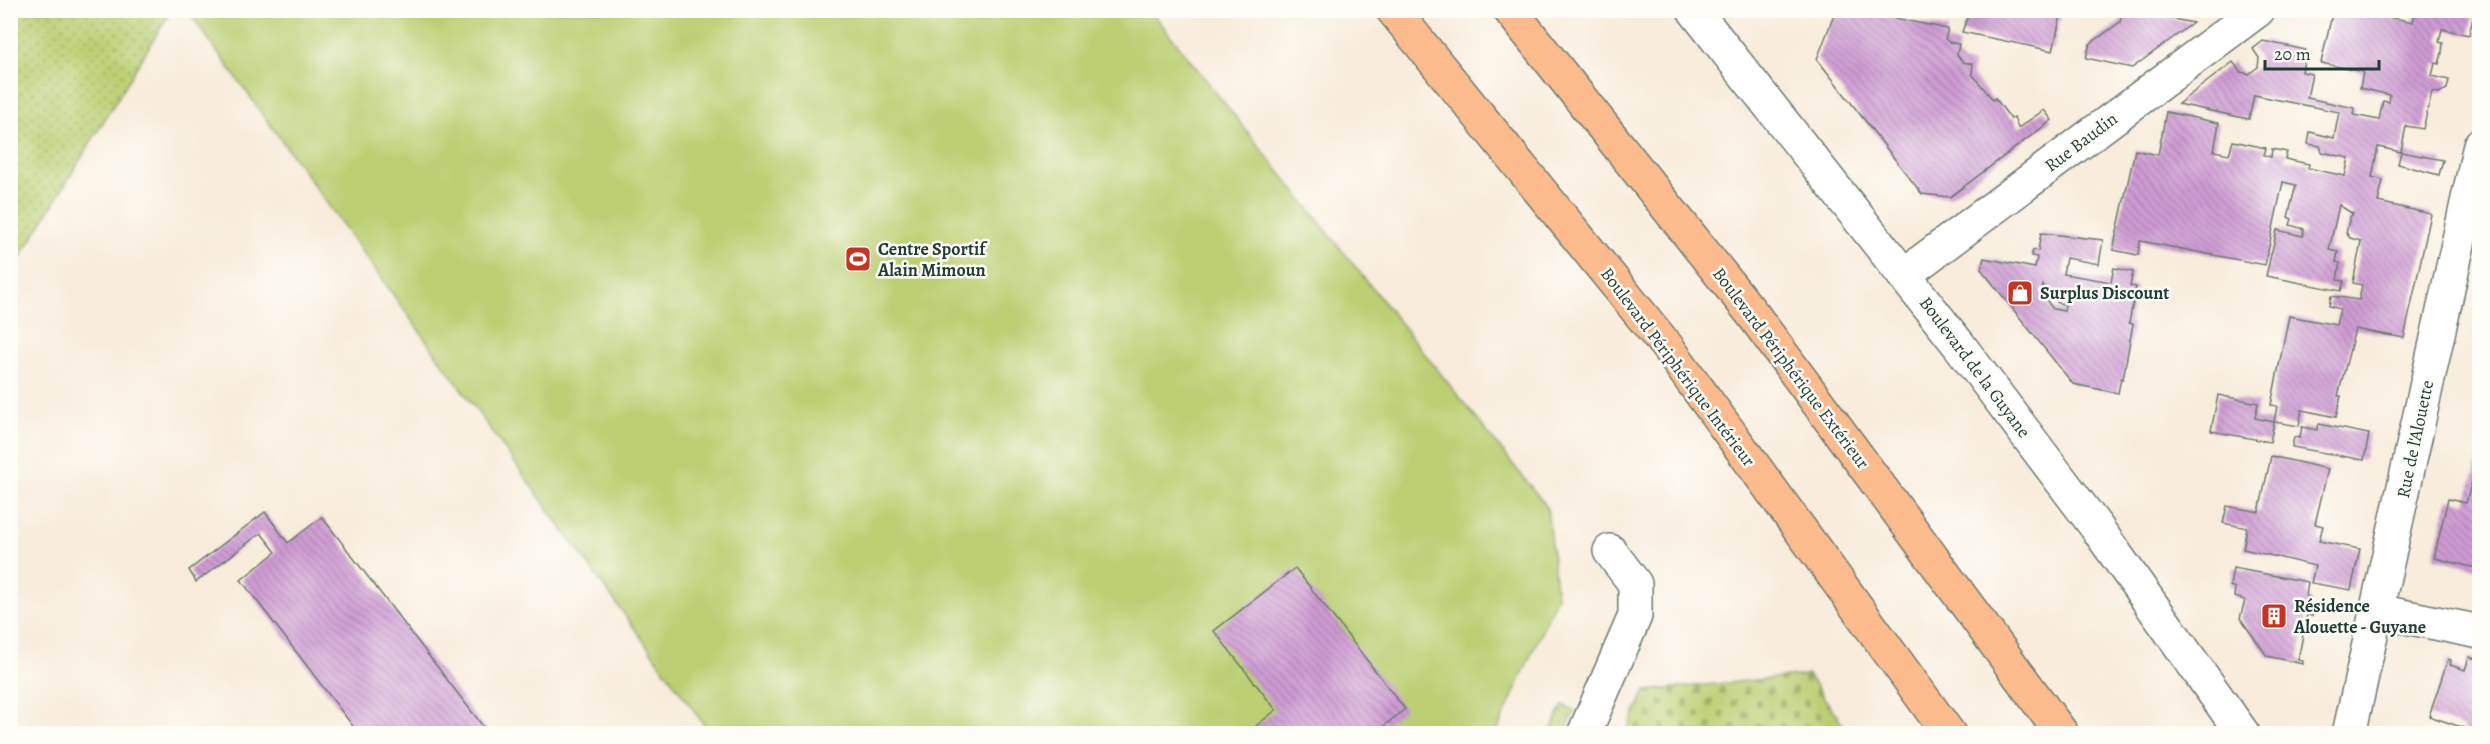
<svg xmlns="http://www.w3.org/2000/svg" width="2490" height="744" font-family="Alegreya,serif">
  <style>
    .grass { fill: url(#grass-dots); stroke: #6e8654; stroke-width: 1.5 }
    .cemetery { fill: url(#cemetery-stones); stroke: #6e8654; stroke-width: 1.5 }
    .garden { fill: #bccf73; stroke: #6e8654; stroke-width: 1.5 }
    .building { fill: url(#building-back-hatch); fill-rule: evenodd }
    .lines { fill: none; stroke-linecap: round; stroke-linejoin: round }
    .minor-casing { stroke: #6b7a6e; stroke-width: 36 }
    .highway-casing { stroke: #6b7a6e; stroke-width: 36 }
    .minor { stroke: #fff; stroke-width: 33 }
    .highway { stroke: #fbbb8d; stroke-width: 33 }
    .labels { text-anchor: middle; stroke-width: 5; stroke-linejoin: round; paint-order: stroke }
    .street-label { font-size: 18px; fill: #1f3d34; stroke: #fdfcf7 }
    .poi-label { font-size: 18px; font-weight: bold; fill: #1f3d34; stroke: #fdfcf7; text-anchor: start }
  </style>
  <defs>
    <pattern id="grass-dots" width="8" height="8" patternUnits="userSpaceOnUse" patternTransform="scale(1.5)"><rect width="8" height="8" fill="#bccf73"/><path d="M2 2h.1M6 6h.1" fill="none" stroke="#98a95f" stroke-width="1.8" stroke-linecap="round"/></pattern>
    <pattern id="cemetery-stones" width="16" height="16" patternUnits="userSpaceOnUse" patternTransform="scale(1.5)"><rect width="16" height="16" fill="#bccf73"/><path d="M2 7V4a2 2 0 0 1 4 0v3zM10 15v-3a2 2 0 0 1 4 0v3z" fill="#98a95f"/></pattern>
    <pattern id="building-back-hatch" width="6" height="6" patternUnits="userSpaceOnUse" patternTransform="scale(1.5)"><rect width="6" height="6" fill="#cf9cd4"/><path d="M-1 5l2 2M0 0l6 6M5-1l2 2" fill="none" stroke="#a780ad"/></pattern>
  </defs>
  <rect width="100%" height="100%" fill="#fdfcf7"/>
  <filter id="ink" filterUnits="userSpaceOnUse"><feTurbulence type="fractalNoise" baseFrequency=".0167" numOctaves="2"/><feDisplacementMap in="SourceGraphic" scale="12" xChannelSelector="R" yChannelSelector="G"/><feConvolveMatrix kernelMatrix="1 2 1 2 8 2 1 2 1" color-interpolation-filters="sRGB"/></filter>
  <filter id="wash" filterUnits="userSpaceOnUse"><feTurbulence type="fractalNoise" baseFrequency=".008" numOctaves="4" result="noise"/><feDisplacementMap in="SourceGraphic" scale="24" xChannelSelector="R" yChannelSelector="G"/><feGaussianBlur stdDeviation="1.35" result="paint"/><feColorMatrix in="noise" values="0 0 0 0 0 0 0 0 0 0 0 0 0 0 0 0 0 1.4 0 .05"/><feComposite in="paint" operator="in"/></filter>
  <g filter="url(#wash)">
    <rect width="100%" height="100%" fill="#f8ecda"/>
    <!-- grass -->
    <g class="grass">
      <polygon points="10,11 171,11 11,273 10,273"/>
      <polygon points="1563,705 1575,711 1565,733 1550,733"/>
    </g>
    <!-- cemetery -->
    <polygon class="cemetery" points="1808,675 1849,733 1626,733 1645,691"/>
    <!-- garden -->
    <polygon class="garden" points="188,11 1151,11 1547,507 1557,597 1496,733 710,733"/>
    <g id="blocks">
      <!-- building -->
      <g class="building">
        <polygon points="1836,10 1856,10 1948,29 1945,39 1949,42 1959,44 1957,55 1963,62 1973,64 1972,74 1993,100 1995,98 2011,119 2014,117 2018,128 2044,110 2052,120 1950,197 1922,194 1817,59"/>
        <polygon points="1970,10 2062,10 2053,51 1962,32"/>
        <polygon points="2123,10 2129,10 2193,23 2132,68 2086,58 2090,44 2120,22"/>
        <polygon points="2333,10 2381,10 2377,15 2413,22 2415,14 2407,10 2475,10 2469,35 2442,29 2439,42 2443,43 2442,53 2439,64 2435,63 2432,76 2449,80 2447,89 2439,93 2432,92 2423,129 2406,126 2401,152 2378,147 2372,177 2383,180 2378,202 2431,214 2404,338 2355,329 2338,396 2341,396 2336,417 2302,410 2299,426 2274,422 2277,406 2271,405 2289,316 2336,325 2340,309 2329,306 2331,296 2359,300 2362,285 2353,283 2361,241 2350,238 2346,232 2350,217 2353,214 2339,205 2329,250 2338,252 2336,262 2340,263 2337,280 2344,281 2341,291 2266,276 2277,230 2303,236 2304,229 2290,225 2292,219 2288,217 2296,185 2283,182 2265,265 2140,241 2138,255 2113,250 2135,150 2158,155 2166,112 2219,123 2214,151 2229,154 2233,141 2266,148 2264,155 2271,157 2272,149 2287,152 2285,159 2309,164 2308,168 2345,176 2349,158 2322,152 2320,146 2308,144 2310,132 2334,138 2339,112 2254,95 2249,119 2178,104 2233,62 2241,72 2249,74 2254,70 2258,67 2259,58 2253,49 2263,41 2306,50 2302,72 2312,74 2307,98 2355,108 2354,115 2379,120 2383,101 2389,102 2390,95 2360,88 2363,72 2321,63"/>
        <polygon points="2401,152 2443,160 2439,175 2398,164"/>
        <path d="M2041 233 2103 240 2099 264 2066 258 2063 274 2111 282 2114 268 2133 272 2130 286 2136 287 2129 323 2133 324 2123 379 2121 378 2118 393 2073 384 1981 269 1984 258 2035 268 2037 257 2031 256 2033 250 2038 251ZM2043 285 2058 303 2065 304 2064 311 2053 309 2041 293Z"/>
        <polygon points="2218,395 2258,403 2255,418 2274,422 2270,442 2211,431"/>
        <polygon points="2319,424 2369,434 2364,460 2292,447 2294,437 2300,438 2302,427 2317,430"/>
        <polygon points="2271,456 2328,469 2315,524 2323,526 2319,541 2360,549 2351,590 2311,583 2315,566 2243,549 2247,528 2223,523 2227,506 2259,512"/>
        <polygon points="2479,456 2480,456 2480,569 2434,558 2448,499 2466,503"/>
        <polygon points="265,512 288,543 322,517 489,734 359,734 241,580 276,552 261,533 196,582 189,570"/>
        <polygon points="1295,568 1405,709 1374,734 1246,734 1276,710 1214,631"/>
        <polygon points="2233,568 2308,582 2306,596 2310,597 2307,612 2313,613 2312,616 2307,615 2298,660 2303,661 2303,664 2267,656 2240,618 2245,600 2234,597 2235,588 2230,586"/>
        <polygon points="2469,657 2480,660 2480,734 2463,734 2464,728 2429,716 2448,659 2451,660 2450,665 2465,670"/>
      </g>
    </g>
  </g>
  <g filter="url(#ink)">
    <use href="#blocks" fill-opacity="0" stroke="#6b7a6e" stroke-width="1.5"/>
    <g class="lines">
      <defs>
        <g id="minor">
          <polyline points="1694,10 1959,345 2097,528 2243,734"/>
          <polyline points="1905,274 2258,10"/>
          <polyline points="2377,611 2480,632"/>
          <polyline points="1584,734 1635,616 1635,584 1610,551"/>
          <polyline points="2349,734 2480,145"/>
        </g>
        <g id="highway">
          <polyline points="1393,10 1668,348 1949,734"/>
          <polyline points="1510,10 1754,316 2062,734"/>
        </g>
      </defs>
      <!-- minor casing -->
      <use href="#minor" class="minor-casing"/>
      <!-- highway casing -->
      <use href="#highway" class="highway-casing"/>
      <!-- minor -->
      <use href="#minor" class="minor"/>
      <!-- highway -->
      <use href="#highway" class="highway"/>
    </g>
  </g>
  <!-- icons -->
  <defs>
    <symbol id="stadium-square" viewBox="-11 -11 22 22"><rect x="-9" y="-9" width="18" height="18" rx="4" fill="#c8321e" stroke="#fdfcf7"/><path d="M0-5a6.5 5 0 1 0 0 10a6.5 5 0 1 0 0-10ZM-3.5-1.8h7v3.6h-7Z" fill="#fff"/></symbol>
    <symbol id="shop-square" viewBox="-11 -11 22 22"><rect x="-9" y="-9" width="18" height="18" rx="4" fill="#c8321e" stroke="#fdfcf7"/><path d="M-5-2.5h2.3a2.7 3.5 0 0 1 5.4 0H5L5.5 6h-11ZM-1.5-2.5h3a1.5 2.3 0 0 0-3 0Z" fill="#fff"/></symbol>
    <symbol id="building-square" viewBox="-11 -11 22 22"><rect x="-9" y="-9" width="18" height="18" rx="4" fill="#c8321e" stroke="#fdfcf7"/><path d="M-4-6H4V6H1V3H-1V6H-4ZM-2.5-4.3h1.7v1.8h-1.7ZM.8-4.3h1.7v1.8H.8ZM-2.5-1h1.7V.8h-1.7ZM.8-1h1.7V.8H.8Z" fill="#fff"/></symbol>
  </defs>
  <g fill-rule="evenodd">
    <use href="#stadium-square" x="843" y="244" width="30" height="30"/>
    <use href="#shop-square" x="2005" y="278" width="30" height="30"/>
    <use href="#building-square" x="2259" y="601" width="30" height="30"/>
  </g>
  <g class="labels">
    <!-- street labels -->
    <g class="street-label">
      <text transform="translate(2081 142) rotate(-37)" y="6">Rue Baudin</text>
      <text transform="translate(1678 367) rotate(53)" y="6">Boulevard Périphérique Intérieur</text>
      <text transform="translate(1975 367) rotate(53)" y="6">Boulevard de la Guyane</text>
      <text transform="translate(1791 368) rotate(53)" y="6">Boulevard Périphérique Extérieur</text>
      <text transform="translate(2415 439) rotate(-78)" y="6">Rue de l'Alouette</text>
    </g>
    <!-- poi labels -->
    <g class="poi-label">
      <text x="878" y="255">Centre Sportif<tspan x="878" dy="21">Alain Mimoun</tspan></text>
      <text x="2040" y="299">Surplus Discount</text>
      <text x="2294" y="612">Résidence<tspan x="2294" dy="21">Alouette - Guyane</tspan></text>
    </g>
  </g>
  <!-- margin -->
  <rect width="2490" height="744" fill="none" stroke="#fdfcf7" stroke-width="36"/>
  <!-- scale -->
  <path d="M2265 60v9h114v-9" fill="none" stroke="#1f3d34" stroke-width="3"/>
  <text x="2274" y="60" font-size="18" fill="#1f3d34" stroke="#fdfcf7" stroke-width="4.5" paint-order="stroke">20 m</text>
</svg>
